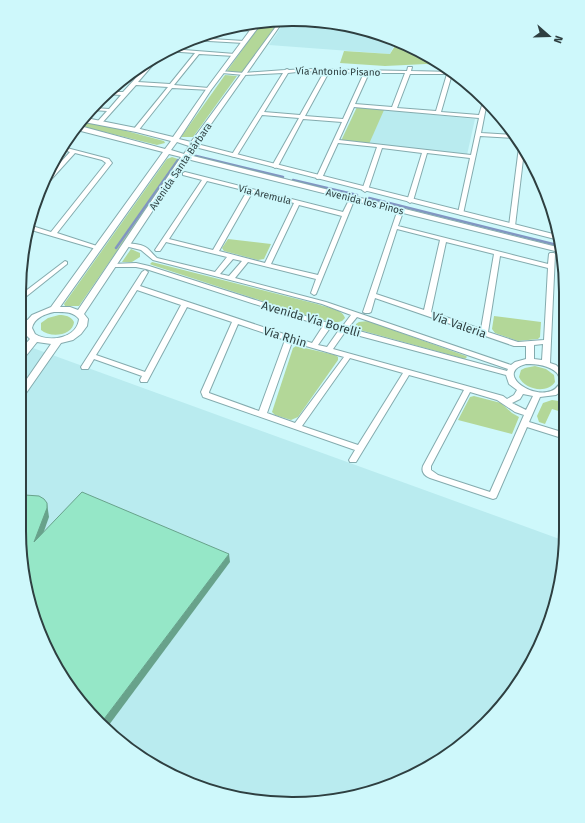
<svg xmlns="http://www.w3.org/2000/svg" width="585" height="823" font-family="'Fira Sans',sans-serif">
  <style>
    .built { fill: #b9ebef }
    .green { fill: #b3d798 }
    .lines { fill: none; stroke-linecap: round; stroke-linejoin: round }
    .stream { stroke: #8195c2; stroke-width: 2.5 }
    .minor-casing { stroke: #84abae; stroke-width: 2 }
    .tertiary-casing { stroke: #84abae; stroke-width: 2 }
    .minor { fill: #fff; fill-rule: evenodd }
    .tertiary { fill: #fff; fill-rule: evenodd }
    .shaded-wall { fill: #68a28b }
    .building { fill: #95e7c7; stroke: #68a28b }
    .labels { text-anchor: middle; stroke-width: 3.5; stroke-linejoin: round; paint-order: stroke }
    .far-street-label { font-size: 10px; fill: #2e3f40; stroke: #cef8fb }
    .street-label { font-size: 12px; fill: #2e3f40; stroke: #cef8fb }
    .rim { fill: none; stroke: #2e3f40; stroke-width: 2 }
  </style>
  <rect width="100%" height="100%" fill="#cef8fb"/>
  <!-- built -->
  <g class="built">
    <polygon points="286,20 311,20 364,28 396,41 390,54 269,45"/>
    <polygon points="357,107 475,119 467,155 341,141"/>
    <polygon points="22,344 565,541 557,601 538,651 510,697 473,736 397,783 328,802 239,799 172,776 112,736 65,682 19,530"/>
  </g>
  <!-- green -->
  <g class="green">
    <polygon points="263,21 279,21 242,73 227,71"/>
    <polygon points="398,41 414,47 443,66 426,64 385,66 340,63 344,51 390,54"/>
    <polygon points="143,65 116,92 108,92 112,87"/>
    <polygon points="225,75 237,76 193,137 181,137"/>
    <polygon points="357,107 384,110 369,144 341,141"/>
    <polygon points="84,122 104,125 164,141 165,143 157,145 80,126"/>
    <polygon points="172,157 178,159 179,161 79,306 65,306 64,304 167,159"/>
    <polygon points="228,239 271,244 264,259 258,260 224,251 222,248"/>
    <polygon points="131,249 140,253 140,257 132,262 122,262"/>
    <path d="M152 262 317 304C325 307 343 309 345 318L342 321 335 323 308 316 152 265 150 264Z"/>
    <path d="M59 315C65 315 71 316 74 322 73 336 50 338 41 330V323L48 318Z"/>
    <polygon points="494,316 541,322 540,337 538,339 518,341 495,333 492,329"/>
    <polygon points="368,321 466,356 467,357 465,359 360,330 356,328 356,324 359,322"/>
    <polygon points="296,346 335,355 338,357 338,360 298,417 291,420 275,415 272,412 293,348"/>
    <path d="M535 366 546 369 554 375 555 382C547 394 525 390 519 377L521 370 525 368Z"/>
    <polygon points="474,396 501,403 512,413 519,417 512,434 458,420 470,397"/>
    <polygon points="552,400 565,402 565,413 552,409 545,424 539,422 537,416 543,403"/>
  </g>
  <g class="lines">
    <!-- stream -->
    <g class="stream">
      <polyline points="196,156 283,177"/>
      <polyline points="293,180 357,195"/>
      <polyline points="369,198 557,245"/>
      <polyline points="116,248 178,160"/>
    </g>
    <defs>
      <g id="minor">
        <polygon points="232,27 253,29 255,30 253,31 225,29"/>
        <polygon points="195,38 244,41 246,42 244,43 191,40"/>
        <polygon points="171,49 235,54 237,55 235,56 199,54 174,85 209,88 211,89 211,90 172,88 138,131 133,130 168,87 136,85 102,123 98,123 98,121 107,111 93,110 95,108 109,109 121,95 106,94 108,92 123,92 157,55 163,53 138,82 170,84 195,53 166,51"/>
        <path d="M408 67H412L411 71 453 72 457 74H452L441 112 479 115 484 99 487 102 481 133 514 135 516 138 480 136 463 214 461 215 458 213 470 158 427 153 413 201 410 203 407 201 422 153 382 148 368 190 365 192 362 190 377 147 338 143 322 178 317 179 316 178 342 122 303 119 278 166 275 168 272 166 299 118 262 115 236 157 231 156 283 73 244 75 222 73 220 72V71L244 73 285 70 287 69 289 70 305 69 407 71ZM305 71 324 72 300 115 264 112 288 73ZM329 72 364 73 343 119 305 116ZM369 73H405L392 107 355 104ZM410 74H447L436 111 397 108ZM354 107 479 118 471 155 339 140Z"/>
        <polygon points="521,146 524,151 515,226 512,228 509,226 519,147"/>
        <polygon points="63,147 109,159 112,163 57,233 100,247 100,249 96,249 28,229 29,225 51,232 106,163 102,160 75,153 47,184 45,185 48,176 70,152 61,149"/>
        <path d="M185 172 343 212 348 202H352L353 203 316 294 314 295 311 293 316 279 248 262 235 278 326 302 511 365 515 362 526 359V346H514L375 298 371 312 369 313H365L363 312 396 215 399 213 402 215 398 226 548 264 549 254 550 253H554L555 254 550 363 556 365 564 373V389L556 395 540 397 529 422 565 433V439L527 427 497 496 496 498 493 499 430 478C425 476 421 472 423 466L464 390 409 375 356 462H350L349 460 355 450 203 397 201 392 232 322 187 307 147 382H141L140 380 142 376 94 359 88 369H82L81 367 142 272 145 270 148 272 140 286 299 339 312 343 323 326 146 269 136 267H110L109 266 112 264 136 263 149 266 315 319 342 327 351 315 322 304 153 260 141 250 125 246 124 245 127 243C134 244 142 244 147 248 151 251 153 255 157 258L215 272 227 257 166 242 160 251H156L155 250 202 180 183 175V173ZM207 181 247 191 213 250 169 239ZM252 193 294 203 265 263 219 251ZM299 205 342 216 318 275 271 264ZM397 229 440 240 424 310 376 294ZM446 242 494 254 481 329 431 312ZM500 256 548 268 544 340 518 342 488 332ZM233 259 242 261 229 276 220 274ZM137 290 181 305 145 372 96 355ZM357 317 508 369 507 371 348 328ZM238 324 285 340 259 411 209 393V392ZM330 328 339 330 327 347 318 345ZM345 332 506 375 509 384 517 390 514 395 507 399 503 396 333 349ZM292 342 344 357 295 423 267 413ZM543 344 542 360 534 359V345ZM350 358 403 373 358 445 302 426ZM526 364C537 364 549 365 557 373 559 376 560 379 562 381 558 385 557 389 551 391 530 399 495 372 526 364ZM470 392 497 400 515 412 524 415 490 492 438 475 431 470V466ZM523 394 533 396 526 410 512 403 520 399Z"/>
        <polygon points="24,250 27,251 27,253 24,254"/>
        <polygon points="65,261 67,262 67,264 23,299 23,293"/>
        <polygon points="23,320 29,320 33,322 29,324 23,324"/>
      </g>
      <path id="tertiary" d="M284 20 197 144 557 235 559 240 195 147 189 155 561 248 563 253 187 159 84 314 88 319 87 326 81 334 73 340 61 343 24 396 21 397 22 386 51 344 37 342 25 357 22 358V348L30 339 24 333V324L32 315 51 307 163 152 77 130 80 126 165 149 171 141 136 132 84 122 86 118 136 128 173 137 207 88 257 21H263L211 90 179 139 191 142 280 21ZM177 142 189 146 184 154 171 150ZM169 154 181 157 78 310 70 307H60ZM54 312C63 312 73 311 79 319 77 338 50 343 35 334L32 328C34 318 45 314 54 312Z"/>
    </defs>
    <!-- minor casing -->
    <use href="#minor" class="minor-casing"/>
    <!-- tertiary casing -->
    <use href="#tertiary" class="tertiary-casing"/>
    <!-- minor -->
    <use href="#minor" class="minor"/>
    <!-- tertiary -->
    <use href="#tertiary" class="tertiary"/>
  </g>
  <!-- shaded-wall -->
  <g class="shaded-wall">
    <polygon points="47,503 49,517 37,551 34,542"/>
    <polygon points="229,554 230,562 106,729 101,723"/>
  </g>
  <!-- building -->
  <polygon class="building" points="82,492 229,554 101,723 65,682 28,602 19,530 20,497 25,495 39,496 44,499 47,503 47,508 34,542"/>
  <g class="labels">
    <!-- far-street labels -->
    <g class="far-street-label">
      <text transform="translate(338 71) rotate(1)" y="4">Vía Antonio Pisano</text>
      <text transform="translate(180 166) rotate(-56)" y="4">Avenida Santa Bárbara</text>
      <text transform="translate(265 194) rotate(14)" y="4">Vía Aremula</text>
      <text transform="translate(365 201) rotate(14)" y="4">Avenida los Pinos</text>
    </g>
    <!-- street labels -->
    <g class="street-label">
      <text transform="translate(311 319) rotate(16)" y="4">Avenida Vía Borelli</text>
      <text transform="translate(459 325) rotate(19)" y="4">Vía Valeria</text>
      <text transform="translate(285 337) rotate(17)" y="4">Vía Rhin</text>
    </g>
  </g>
  <!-- crop -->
  <path d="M0 0H585V823H0ZM292 26H293A266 266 0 0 1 559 292V531A266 266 0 0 1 293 797H292A266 266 0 0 1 26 531V292A266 266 0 0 1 292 26Z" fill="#cef8fb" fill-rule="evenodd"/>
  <path class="rim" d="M292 26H293A266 266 0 0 1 559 292V531A266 266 0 0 1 293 797H292A266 266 0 0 1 26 531V292A266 266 0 0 1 292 26Z"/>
  <!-- north arrow -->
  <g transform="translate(549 36) rotate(110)" stroke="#cef8fb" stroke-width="3" paint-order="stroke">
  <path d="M0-3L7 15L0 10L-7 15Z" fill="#2e3f40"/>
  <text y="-6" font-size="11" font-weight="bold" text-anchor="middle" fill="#2e3f40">N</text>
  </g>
</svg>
